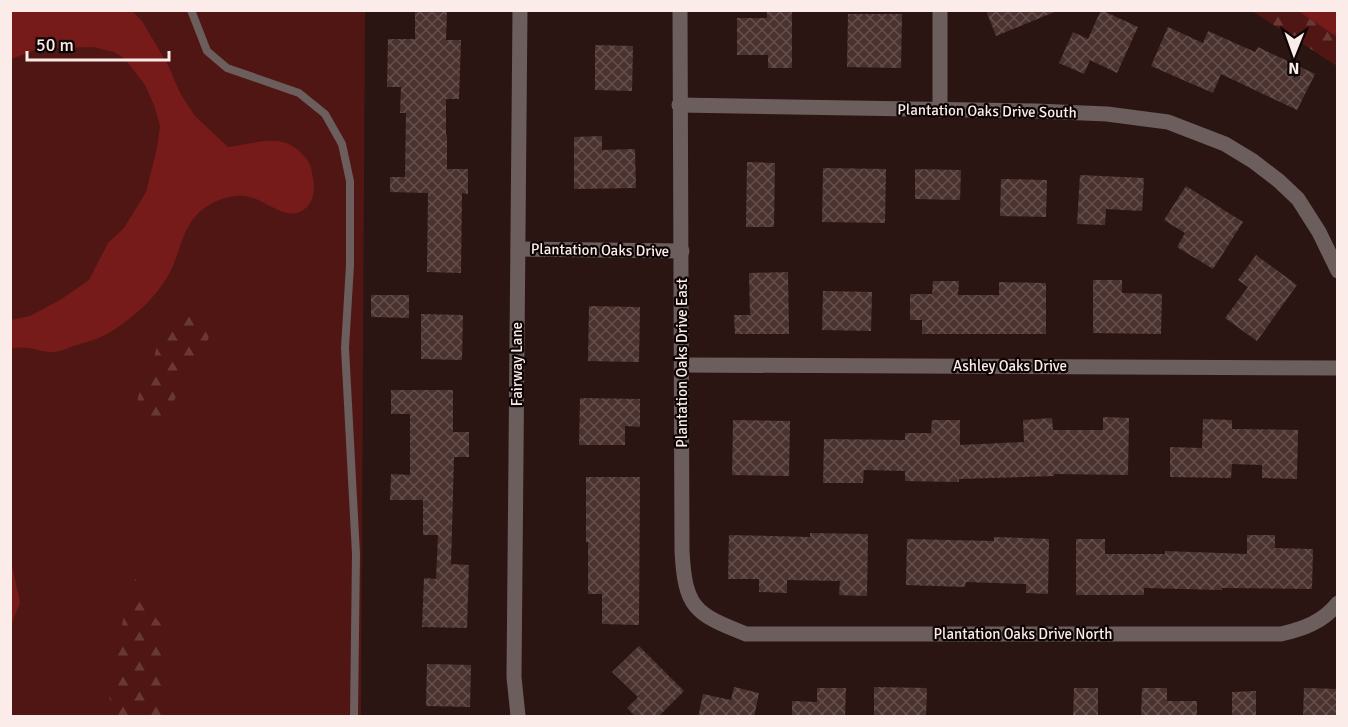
<svg xmlns="http://www.w3.org/2000/svg" width="1348" height="727" font-family="Signika,sans-serif">
  <style>
    .grass { fill: #4f1613 }
    .forest { fill: url(#forest-firs) }
    .water { fill: #761b19 }
    .building { fill: url(#building-cross-hatch) }
    .lines { fill: none; stroke-linecap: round; stroke-linejoin: round }
    .path { stroke: #7b6765; stroke-width: 4; stroke-dasharray: 3 3; stroke-linecap: butt }
    .service { stroke: #6b5e5d; stroke-width: 8 }
    .minor { stroke: #6b5e5d; stroke-width: 15 }
    .labels { text-anchor: middle; stroke-width: 4.5; stroke-linejoin: round; paint-order: stroke }
    .street-label { font-size: 15px; fill: #fbebe9; stroke: #0d0404 }
  </style>
  <defs>
    <pattern id="forest-firs" width="22" height="20" patternUnits="userSpaceOnUse" patternTransform="scale(1.5)"><rect width="22" height="20" fill="#4f1613"/><path d="M5 1l3.5 6h-7zM16 11l3.5 6h-7z" fill="#693835"/></pattern>
    <pattern id="building-cross-hatch" width="8" height="8" patternUnits="userSpaceOnUse" patternTransform="scale(1.5)"><rect width="8" height="8" fill="#4a322f"/><path d="M0 0l8 8M0 8l8-8" fill="none" stroke="#65504d"/></pattern>
  </defs>
  <rect width="100%" height="100%" fill="#2b1513"/>
  <!-- grass -->
  <polygon class="grass" points="10,11 365,11 361,716 11,716"/>
  <!-- forest -->
  <g class="forest">
    <polygon points="1252,11 1298,11 1337,37 1337,66"/>
    <path d="M199 307 211 329C206 353 189 370 178 392 171 407 172 411 159 424L146 423 137 415 138 397 143 382 151 368 158 343 170 323Z"/>
    <polygon points="135,578 144,603 163,627 166,716 114,716 109,695 123,620"/>
  </g>
  <!-- water -->
  <g class="water">
    <path d="M11 10 132 11 142 21 168 65 180 93 195 116 228 147C255 144 281 132 301 153 306 158 309 161 311 168 314 181 317 196 307 207 287 226 265 197 244 196 230 195 217 200 206 207 185 221 182 244 173 266 160 295 134 318 107 334 98 339 87 342 77 345 71 347 62 351 55 352 39 353 30 344 11 349V320L30 316 60 300 89 280 108 243 124 228 146 192 157 148 160 126 154 105 145 85 125 59 114 52 93 47 38 49 11 59Z"/>
    <polygon points="1298,11 1337,11 1337,37"/>
    <polygon points="11,560 20,603 11,625"/>
  </g>
  <!-- building -->
  <g class="building">
    <polygon points="415,10 447,10 446,40 461,40 459,99 446,99 446,135 447,135 447,169 468,169 468,194 462,193 461,273 427,272 428,193 390,192 390,177 405,177 406,113 400,113 401,87 387,87 388,39 415,39"/>
    <polygon points="767,10 792,10 792,68 768,68 768,55 737,55 737,18 767,18"/>
    <polygon points="986,10 1057,10 1057,11 996,36"/>
    <polygon points="1101,10 1138,27 1117,73 1090,60 1084,74 1059,63 1073,32 1088,39"/>
    <polygon points="848,14 902,14 901,68 847,67"/>
    <polygon points="1168,27 1203,43 1208,31 1255,52 1258,47 1315,74 1297,110 1221,74 1213,93 1151,66"/>
    <polygon points="595,45 633,46 632,91 595,90"/>
    <polygon points="602,136 602,150 635,149 636,188 574,189 574,137"/>
    <polygon points="747,162 775,163 774,227 746,227"/>
    <polygon points="823,168 886,169 885,223 822,222"/>
    <polygon points="915,169 961,170 960,200 915,199"/>
    <polygon points="1080,175 1144,178 1142,211 1106,209 1105,225 1077,224"/>
    <polygon points="1001,179 1047,180 1046,217 1000,216"/>
    <polygon points="1186,186 1243,222 1213,269 1177,247 1185,233 1164,220"/>
    <polygon points="1256,255 1297,285 1257,341 1225,318 1248,287 1238,280"/>
    <polygon points="788,272 789,334 735,334 734,315 750,315 749,273"/>
    <polygon points="1093,280 1122,280 1122,293 1162,294 1161,334 1093,333"/>
    <polygon points="933,281 959,281 958,295 999,295 999,282 1046,283 1046,334 922,334 922,320 910,320 910,294 932,294"/>
    <polygon points="823,291 872,292 871,331 822,330"/>
    <polygon points="371,295 409,295 409,318 371,317"/>
    <polygon points="589,306 640,307 639,362 588,361"/>
    <polygon points="421,314 463,315 462,360 421,359"/>
    <polygon points="391,390 453,390 453,432 469,432 469,457 454,457 451,564 469,565 467,628 422,627 424,578 436,579 438,535 423,535 423,500 390,500 391,474 410,475 410,414 391,414"/>
    <polygon points="580,398 640,399 640,427 625,426 625,445 579,445"/>
    <polygon points="1103,417 1129,418 1128,475 1054,474 1054,476 959,479 959,482 905,481 905,471 864,470 863,483 823,483 824,439 905,440 905,433 931,433 932,420 960,420 960,445 1024,442 1023,420 1052,418 1053,430 1103,430"/>
    <polygon points="1203,419 1232,420 1232,429 1298,430 1297,479 1262,478 1262,465 1232,464 1231,478 1170,477 1170,447 1202,448"/>
    <polygon points="733,420 790,421 789,476 732,475"/>
    <polygon points="586,477 640,477 639,625 602,624 602,594 588,594 588,542 586,542"/>
    <polygon points="810,533 868,534 867,596 839,595 840,581 787,580 787,593 759,592 759,579 728,579 729,535 810,537"/>
    <polygon points="1247,535 1275,535 1275,548 1313,549 1312,589 1222,588 1222,590 1144,588 1144,595 1076,595 1076,539 1105,539 1105,554 1165,554 1165,551 1247,554"/>
    <polygon points="994,537 1049,539 1048,594 1026,593 1026,584 966,582 965,587 906,585 907,539 994,541"/>
    <polygon points="639,646 684,691 658,717 636,717 627,708 638,697 612,672"/>
    <polygon points="427,664 471,665 470,707 426,706"/>
    <polygon points="734,687 759,693 754,717 698,717 703,694 731,700"/>
    <polygon points="874,687 927,688 926,717 874,717"/>
    <polygon points="817,688 846,688 845,717 792,717 792,701 817,702"/>
    <polygon points="1074,688 1098,688 1098,717 1073,717"/>
    <polygon points="1142,688 1167,688 1167,701 1197,701 1197,717 1141,717"/>
    <polygon points="1304,688 1338,689 1338,717 1303,717"/>
    <polygon points="1256,691 1256,717 1232,717 1232,692"/>
  </g>
  <g class="lines">
    <!-- path -->
    <polyline class="path" points="10,353 10,358"/>
    <!-- service -->
    <polyline class="service" points="191,10 207,51 227,68 299,93 325,114 342,144 350,181 350,265 345,348 356,554 354,716"/>
    <!-- minor -->
    <g class="minor">
      <path d="M680 10 682 551C685 607 694 614 746 634H1281C1303 629 1323 622 1338 603"/>
      <polyline points="679,105 1036,111 1107,114 1168,122 1225,144 1253,161 1279,181 1298,199 1319,232 1338,271"/>
      <polyline points="940,110 940,10"/>
      <polyline points="518,249 682,251"/>
      <polyline points="682,365 1338,368"/>
      <polyline points="518,716 514,677 520,10"/>
    </g>
  </g>
  <g class="labels">
    <!-- street labels -->
    <g class="street-label">
      <text transform="translate(987 111) rotate(1)" y="5">Plantation Oaks Drive South</text>
      <text transform="translate(600 250) rotate(1)" y="5">Plantation Oaks Drive</text>
      <text transform="translate(682 363) rotate(-90)" y="5">Plantation Oaks Drive East</text>
      <text transform="translate(517 364) rotate(-90)" y="5">Fairway Lane</text>
      <text x="1010" y="371">Ashley Oaks Drive</text>
      <text x="1023" y="639">Plantation Oaks Drive North</text>
    </g>
  </g>
  <!-- border -->
  <rect width="1348" height="727" fill="none" stroke="#fbebe9" stroke-width="24"/>
  <!-- north arrow -->
  <g transform="translate(1294 54) rotate(181)" stroke="#0d0404" stroke-width="4.5" paint-order="stroke">
  <path d="M0-4.5L10 22L0 15L-10 22Z" fill="#fbebe9"/>
  <text y="-9" font-size="16" font-weight="bold" text-anchor="middle" fill="#fbebe9">N</text>
  </g>
  <!-- scale -->
  <path d="M27 51v9h142v-9" fill="none" stroke="#fbebe9" stroke-width="3"/>
  <text x="36" y="51" font-size="18" fill="#fbebe9" stroke="#0d0404" stroke-width="4.5" paint-order="stroke">50 m</text>
</svg>
